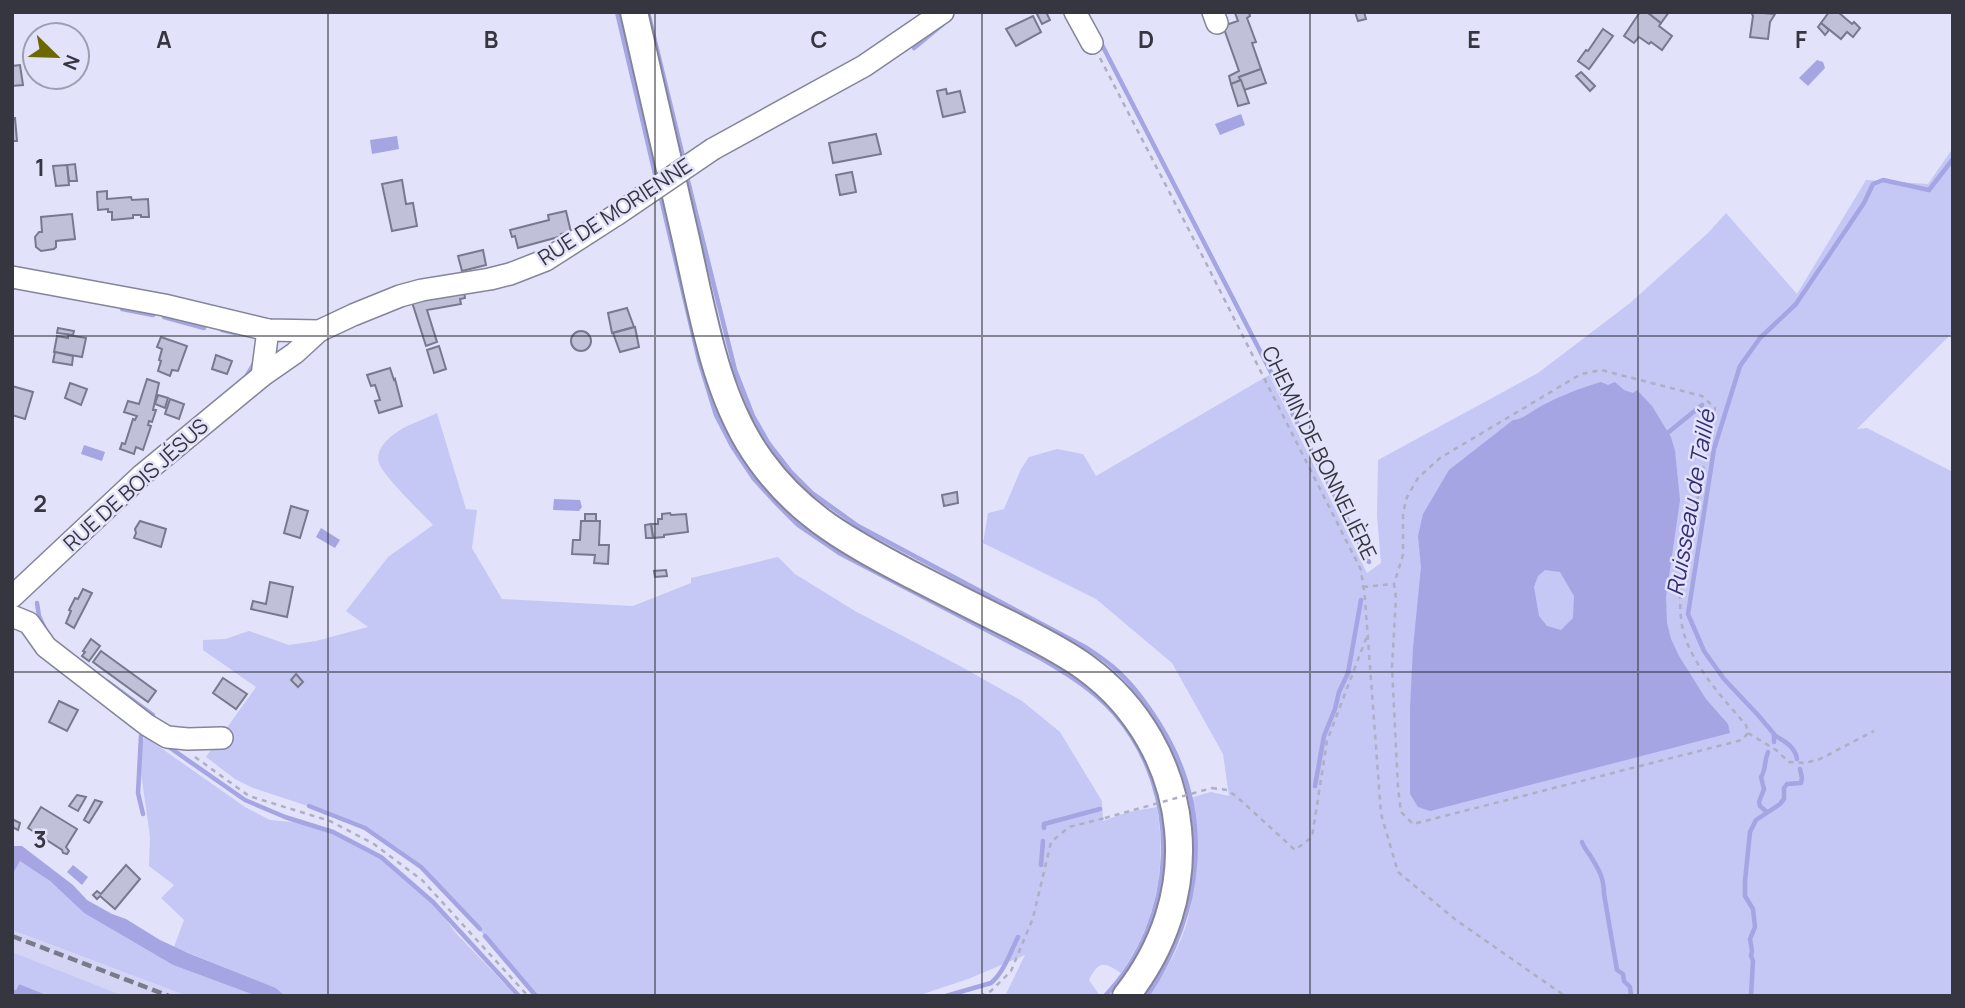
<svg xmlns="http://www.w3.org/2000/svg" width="1965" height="1008" font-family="Manrope,sans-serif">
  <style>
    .built { fill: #d4d5f4 }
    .green { fill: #c5c7f5 }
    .water { fill: #a4a5e2; fill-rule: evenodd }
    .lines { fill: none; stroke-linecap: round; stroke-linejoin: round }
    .stream { stroke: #a4a5e2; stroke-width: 4.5 }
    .building { fill: #c0c1d8; stroke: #78798e; stroke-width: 2 }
    .minor-casing { stroke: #84859a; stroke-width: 24 }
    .major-casing { stroke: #84859a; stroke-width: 30 }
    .path { stroke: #aeafc3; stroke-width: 2.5; stroke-dasharray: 5 5; stroke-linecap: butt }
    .minor { stroke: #fff; stroke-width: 21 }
    .major { stroke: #fff; stroke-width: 26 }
    .rail { stroke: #7a7b8a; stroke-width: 4.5; stroke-dasharray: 10 5; stroke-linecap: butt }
    .minor-bridge-casing { stroke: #84859a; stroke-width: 24; stroke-linecap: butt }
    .path-bridge { stroke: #aeafc3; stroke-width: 2.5; stroke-dasharray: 5 5; stroke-linecap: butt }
    .minor-bridge { stroke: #fff; stroke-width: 21 }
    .grid { fill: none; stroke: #363640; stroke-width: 2; stroke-opacity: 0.55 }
    .labels { text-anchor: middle; stroke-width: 5; stroke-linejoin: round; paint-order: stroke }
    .street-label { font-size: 21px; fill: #363640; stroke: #e2e3fb }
    .water-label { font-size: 23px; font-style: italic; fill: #352d75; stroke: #e2e3fb }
    .grid-label { font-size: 23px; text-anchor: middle; font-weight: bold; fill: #363640; stroke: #e2e3fb; stroke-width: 5; stroke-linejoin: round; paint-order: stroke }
  </style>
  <rect width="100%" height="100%" fill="#e2e3fb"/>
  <!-- built -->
  <polygon class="built" points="12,930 67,951 187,996 124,996 12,952"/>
  <!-- green -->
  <g class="green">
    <path d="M1953 148V332L1857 429 1867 428 1953 472V996H1149C1168 968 1187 936 1191 902 1195 869 1190 833 1186 799L1211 792 1229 796 1223 754 1172 663 1096 599 983 543 988 513 1004 509 1021 469 1029 457 1057 449 1083 454 1096 476 1269 375 1367 573 1381 563 1377 516 1378 460 1538 373 1630 303 1708 233 1726 213 1797 294 1866 180 1928 184Z"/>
    <path d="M437 413 466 509 477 510 472 548 502 599 633 606 691 583V578L778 557 795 574 855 611 960 666 1022 701 1060 732 1102 801 1103 821 1128 812 1157 807C1167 867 1156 923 1121 973 1104 962 1099 960 1089 980L1100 996H1000L1006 994 1025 955 968 979 917 996H536L485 936 433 878 421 867 365 828 338 816 253 788 235 779 206 757 256 687 203 650V640L225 639 249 631 289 645 316 641 368 627 346 611 388 557 433 525C422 513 383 476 379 463 375 452 385 441 393 435 405 425 423 420 437 413Z"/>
    <polygon points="144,736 245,807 270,820 313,824 333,832 381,857 433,902 455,932 516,996 285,996 276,988 174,947 184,920 161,898 174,885 149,866 150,837 139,759"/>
    <polygon points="20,860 50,881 84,913 173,965 257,996 187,996 12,930 12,875"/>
    <polygon points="12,952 124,996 49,996 19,984 16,990 12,989"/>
  </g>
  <!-- water -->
  <g class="water">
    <polygon points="1817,60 1823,62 1825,68 1808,86 1799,78"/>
    <polygon points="1241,114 1245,125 1220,135 1215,124"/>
    <polygon points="397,136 399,149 372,154 370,140"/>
    <path d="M1601 382 1608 385 1615 382 1624 390 1633 393 1637 390 1652 406 1671 437 1675 451 1680 500 1666 597 1667 623 1671 639 1679 656 1706 699 1728 724 1730 733 1430 811 1418 807 1410 794V708L1413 648 1421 567 1418 536 1423 514 1449 470 1513 420C1524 419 1533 410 1543 405 1562 395 1581 388 1601 382ZM1545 570 1560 572 1574 596 1573 618 1561 630 1547 626 1539 616 1534 587 1538 576Z"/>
    <polygon points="84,445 105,452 102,461 81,454"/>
    <polygon points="554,499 580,500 582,507 579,511 553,510"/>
    <polygon points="321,528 340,540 335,548 316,537"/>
    <polygon points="12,846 22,846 73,885 87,900 112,914 126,919 160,940 188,953 276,988 285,996 257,996 173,965 84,913 50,881 20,861 12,875"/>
    <polygon points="73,865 88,877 82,885 67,872"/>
    <polygon points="19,984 49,996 12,996 12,989 16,990"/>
  </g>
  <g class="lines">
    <!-- stream -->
    <g class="stream">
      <polyline points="617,12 656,178"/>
      <polyline points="648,12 684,161"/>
      <polyline points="1100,41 1369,562"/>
      <polyline points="914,48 943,24"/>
      <path d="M686 173 735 370 753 416 769 444 790 471 812 493 858 526 1087 648C1096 654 1105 660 1113 667 1132 683 1147 704 1160 725 1215 813 1203 912 1147 996"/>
      <path d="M660 194 699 360 716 415 732 446 754 479 776 503 798 525 839 553 1042 659C1068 674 1093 690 1114 713 1184 793 1178 920 1105 996"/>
      <polyline points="122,309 153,315"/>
      <polyline points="164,317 204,328"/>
      <polyline points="222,330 235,333"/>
      <polyline points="246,377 255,362"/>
      <polyline points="1665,435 1702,405"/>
      <polyline points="37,603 39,616 45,629"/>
      <polyline points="108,682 153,715"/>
      <path d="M1774 735C1784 741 1795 746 1797 759"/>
      <polyline points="1774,742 1774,734 1758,715 1724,679 1704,651 1688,614 1714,449 1740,366 1760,338 1796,304 1864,203 1873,184 1883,180 1929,190 1953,159"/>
      <polyline points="166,745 245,800 285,817 333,832 381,857 433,902 519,996"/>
      <polyline points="1315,786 1324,736 1335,709 1339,692 1348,673 1361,600"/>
      <polyline points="309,806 365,828 421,867 480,929"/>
      <path d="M1767 812 1760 806 1759 802 1764 789 1761 777C1766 770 1764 762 1768 752"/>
      <polyline points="143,814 138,793 141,736 144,733"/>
      <polyline points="1044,828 1044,824 1100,809"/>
      <path d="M1582 842C1584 849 1588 851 1591 857 1599 870 1604 878 1604 894L1617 970 1623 974 1624 981 1630 987 1631 996"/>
      <polyline points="1041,865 1043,841"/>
      <polyline points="485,936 536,996"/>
      <path d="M946 996 991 983C1004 972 1010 953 1018 937"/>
      <polyline points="1751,996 1753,961 1751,956 1752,951 1750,939 1755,927 1753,909 1745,896 1745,881 1750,832 1756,820 1780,804 1784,799 1784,788 1787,784 1801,783 1802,778 1800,769"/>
    </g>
  </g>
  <!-- building -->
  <g class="building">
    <polygon points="1040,12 1046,12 1050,20 1042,24 1037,14"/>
    <polygon points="1249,12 1250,16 1247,18 1256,42 1252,43 1261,69 1239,77 1241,80 1231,84 1229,76 1239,71 1223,26 1238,21 1235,13"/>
    <polygon points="1355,12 1364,12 1366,19 1358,21"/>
    <polygon points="1640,12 1647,12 1661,23 1659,26 1672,36 1662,50 1651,42 1649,44 1639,37 1634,43 1624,36"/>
    <polygon points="1647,12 1669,12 1661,23"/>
    <polygon points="1751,12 1775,14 1770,22 1768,39 1750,37 1753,16"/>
    <polygon points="1829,12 1838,12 1852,24 1854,22 1860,28 1853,37 1847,32 1841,39 1821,23"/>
    <polygon points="1033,16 1041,32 1016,46 1006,29"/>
    <polygon points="1821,23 1829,30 1825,35 1818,27"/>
    <polygon points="1603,29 1613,36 1589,69 1578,61 1586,50 1588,51"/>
    <polygon points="20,65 23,85 12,86 12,66"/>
    <polygon points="1261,69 1266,83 1244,90 1239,77"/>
    <polygon points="1581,72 1595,86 1590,91 1576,76"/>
    <polygon points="1241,80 1249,103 1238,106 1231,84"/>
    <polygon points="946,89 947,94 960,91 965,112 943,117 937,91"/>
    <polygon points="15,118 17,141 12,141 12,119"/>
    <polygon points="876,134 881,154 833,163 829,143"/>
    <polygon points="75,164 77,181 69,181 67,165"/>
    <polygon points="67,165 69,185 56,186 53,166"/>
    <polygon points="852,172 856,192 840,195 836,175"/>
    <polygon points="402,180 406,204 413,203 417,226 392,231 382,184"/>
    <polygon points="107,191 107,199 131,197 132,200 148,199 149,217 141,217 141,215 133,215 133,218 112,220 112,212 108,212 108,209 98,210 97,192"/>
    <polygon points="566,211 571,232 561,234 562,236 518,248 515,236 512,237 510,230 549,220 548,215"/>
    <polygon points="72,214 75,239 56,241 56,247 54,249 41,251 36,247 35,237 39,232 42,232 41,217"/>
    <polygon points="483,250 486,265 462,271 458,256"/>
    <polygon points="464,291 465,298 460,299 461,304 427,310 437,342 426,346 411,299"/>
    <polygon points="627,308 634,327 612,333 608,313"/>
    <polygon points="635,327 639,347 620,352 613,333"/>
    <polygon points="58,328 74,331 73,335 57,333"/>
    <circle cx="581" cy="341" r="10"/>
    <polygon points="68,335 86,338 82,357 54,352 57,336 68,338"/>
    <polygon points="161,337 187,346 178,371 172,370 170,376 158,371 161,361 159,360 162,349 157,347"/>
    <polygon points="439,346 446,369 434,373 427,350"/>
    <polygon points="55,352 73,356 72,365 53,362"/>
    <polygon points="216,355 232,361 227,374 212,369"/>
    <polygon points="390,368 394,380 395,379 402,406 379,413 375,401 380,400 375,385 371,386 367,375"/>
    <polygon points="147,379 159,383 153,410 156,410 152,422 149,421 148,425 151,426 143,450 136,447 134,454 120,449 122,443 125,444 133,419 135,420 137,416 124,412 128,401 139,404"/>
    <polygon points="70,383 87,389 81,405 65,398"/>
    <polygon points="12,386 33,392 25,419 12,415"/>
    <polygon points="158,395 168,398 165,408 155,404"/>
    <polygon points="170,399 184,404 179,419 165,414"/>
    <polygon points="957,492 958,503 944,506 942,495"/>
    <polygon points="291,506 308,511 300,538 284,533"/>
    <polygon points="670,513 671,515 686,514 688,532 664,535 664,537 653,538 651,524 658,524 658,519 662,519 662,514"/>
    <rect x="585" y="514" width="11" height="7"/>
    <polygon points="140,521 166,529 161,547 134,538 136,533 135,529"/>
    <polygon points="581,521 600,521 599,545 609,545 608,564 594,563 595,555 572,554 573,540 580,540"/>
    <polygon points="651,524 653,538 646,538 645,525"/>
    <polygon points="666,570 667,576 655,577 654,571"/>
    <polygon points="270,582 293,587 287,617 251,609 253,601 266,604"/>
    <polygon points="83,589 92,593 74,628 66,623 71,611 69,610 75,598 78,599"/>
    <polygon points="91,639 100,646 89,661 82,656 85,652 83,651"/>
    <polygon points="101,651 156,691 148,702 93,662"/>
    <polygon points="296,674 303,682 298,687 291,680"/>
    <polygon points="223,678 247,694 236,709 213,693"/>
    <polygon points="59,701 78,710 67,731 49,722"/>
    <polygon points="77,795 86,797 78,811 69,806"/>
    <polygon points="95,800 102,802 89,823 84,820"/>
    <polygon points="41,807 77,829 66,847 69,851 67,854 63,853 62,850 28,828"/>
    <polygon points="12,819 20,823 18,830 12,827"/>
    <polygon points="126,865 140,879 115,909 100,896 97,899 93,895 97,891 101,894"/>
  </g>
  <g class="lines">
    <defs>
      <g id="minor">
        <polyline points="1075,12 1092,43"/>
        <polyline points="1213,12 1217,23"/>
        <polyline points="713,149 864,66 943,12"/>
        <polyline points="12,277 164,305 268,330 319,331 353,315 400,296 422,290 490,279 510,274 546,260 616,215"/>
        <polyline points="262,376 268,330"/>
        <polyline points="12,597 142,475 262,376 295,353 319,331"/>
        <polyline points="12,616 29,623 46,647 147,725 167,737 188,739 222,738"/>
      </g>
      <path id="major" d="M634 12C651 86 668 161 685 235 702 309 715 399 761 461 801 517 853 544 912 575 945 592 978 609 1011 625 1036 638 1063 651 1086 668 1138 706 1172 765 1178 829 1184 890 1164 948 1126 996"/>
    </defs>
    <!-- minor casing -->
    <use href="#minor" class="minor-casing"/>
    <!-- major casing -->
    <use href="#major" class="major-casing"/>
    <!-- path -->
    <g class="path">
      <polyline points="1100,58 1206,263 1361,570 1365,599 1381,814 1398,872 1456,920 1565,996"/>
      <path d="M1363 587 1394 584 1396 598 1392 667 1398 788 1401 812 1413 824 1742 740 1748 733 1746 725C1724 700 1694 667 1684 634 1680 620 1680 605 1680 590L1715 408 1702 396 1601 370 1581 374 1440 458 1418 478 1407 497 1403 513V555L1394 584"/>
      <polyline points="1748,733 1776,750 1789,762 1805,763 1820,759 1874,731"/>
      <polyline points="195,757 249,796 330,821 374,844 422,880 528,996"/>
      <polyline points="1212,788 1227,790 1236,796 1295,850 1312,837 1327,741 1367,636"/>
      <polyline points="980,996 991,991 1011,971 1033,918 1051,842 1069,827 1105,818"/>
    </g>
    <!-- minor -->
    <use href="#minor" class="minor"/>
    <!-- major -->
    <use href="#major" class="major"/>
    <!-- rail -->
    <polyline class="rail" points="12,936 169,996"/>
    <defs>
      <polyline id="minor-bridge" points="616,215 713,149"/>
    </defs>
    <!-- minor-bridge casing -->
    <use href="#minor-bridge" class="minor-bridge-casing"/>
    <!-- path-bridge -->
    <polyline class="path-bridge" points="1105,818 1212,788"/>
    <!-- minor-bridge -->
    <use href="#minor-bridge" class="minor-bridge"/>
  </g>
  <!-- grid -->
  <path class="grid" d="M328 12V996M655 12V996M982 12V996M1310 12V996M1638 12V996M12 336H1953M12 672H1953"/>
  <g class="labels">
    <!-- street labels -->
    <g class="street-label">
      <text transform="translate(615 212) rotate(-33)" y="7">RUE DE MORIENNE</text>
      <text transform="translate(1319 453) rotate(64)" y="7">CHEMIN DE BONNELIÈRE</text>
      <text transform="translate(136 485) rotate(-42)" y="7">RUE DE BOIS JÉSUS</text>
    </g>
    <!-- water labels -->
    <g class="water-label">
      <text transform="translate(1691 503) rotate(-80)" y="8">Ruisseau de Taillé</text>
    </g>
  </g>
  <g class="grid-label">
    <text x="164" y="48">A</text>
    <text x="491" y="48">B</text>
    <text x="819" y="48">C</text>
    <text x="1146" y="48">D</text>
    <text x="1474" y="48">E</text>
    <text x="1801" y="48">F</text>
    <text x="40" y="176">1</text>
    <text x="40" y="512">2</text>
    <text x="40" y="848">3</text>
  </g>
  <!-- border -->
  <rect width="1965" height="1008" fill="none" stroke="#363640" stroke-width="28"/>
  <!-- north arrow -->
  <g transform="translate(56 56) rotate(113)"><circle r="33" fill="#e2e3fb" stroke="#9d9eb0" stroke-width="2"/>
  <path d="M0-5L12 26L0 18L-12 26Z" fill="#6d6700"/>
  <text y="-10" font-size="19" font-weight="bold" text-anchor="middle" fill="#363640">N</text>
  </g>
</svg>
